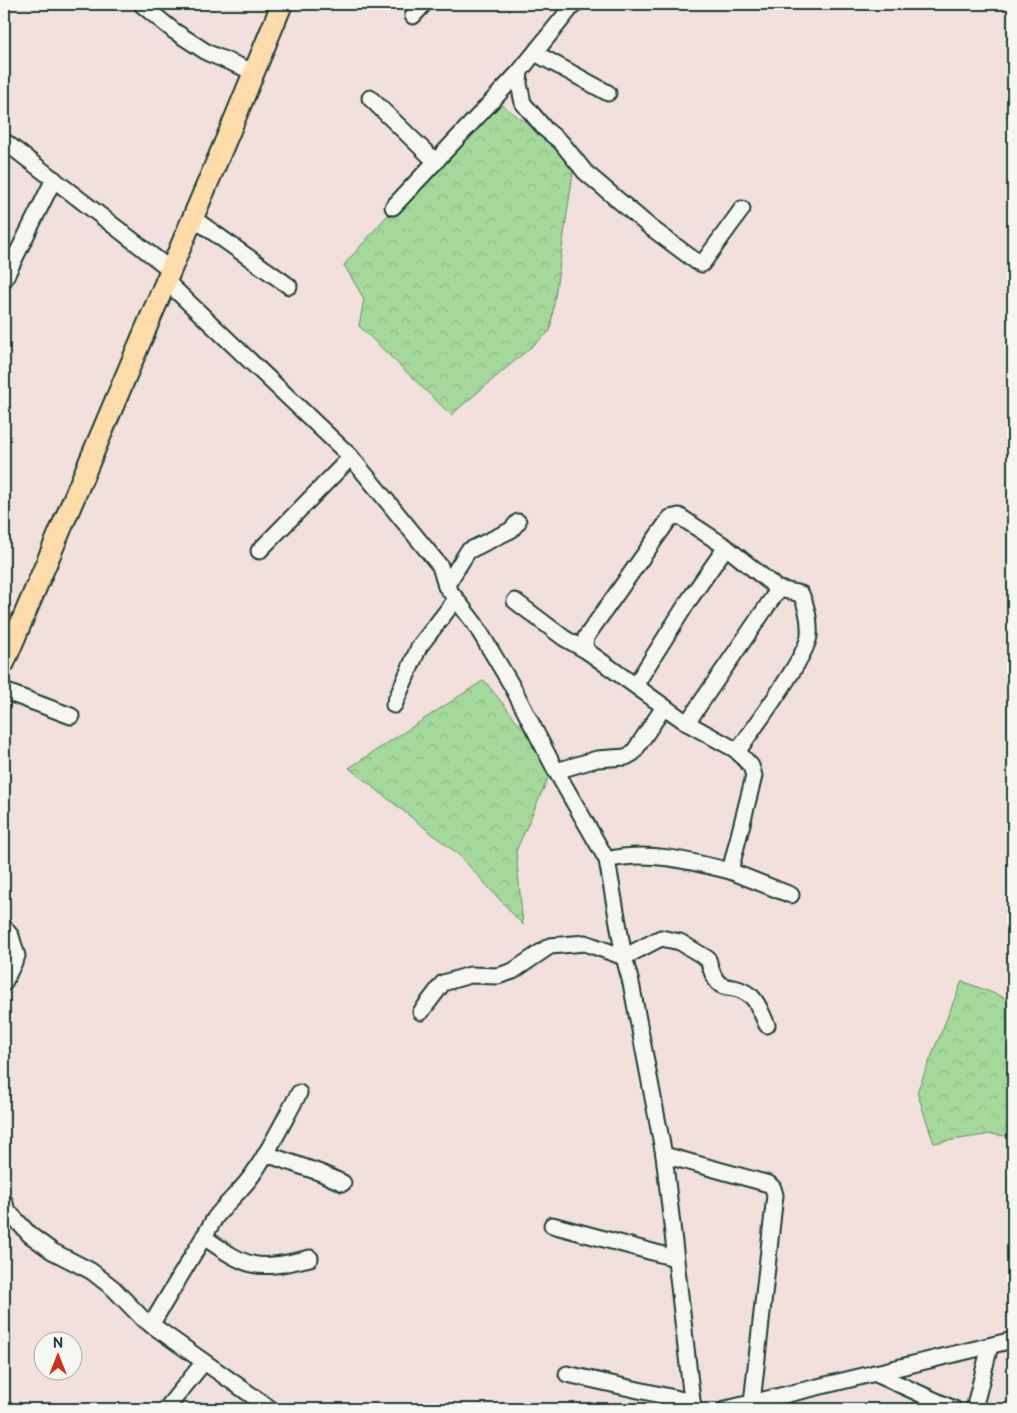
<svg xmlns="http://www.w3.org/2000/svg" width="1017" height="1413" font-family="'Balsamiq Sans',sans-serif">
  <style>
    .forest { fill: url(#forest-crowns); stroke: #628b68 }
    .lines { fill: none; stroke-linecap: round; stroke-linejoin: round }
    .minor-casing { stroke: #1f3d34; stroke-width: 19 }
    .major-casing { stroke: #1f3d34; stroke-width: 24 }
    .minor { stroke: #f6f6f2; stroke-width: 15 }
    .major { stroke: #fddcac; stroke-width: 20 }
  </style>
  <defs>
    <pattern id="forest-crowns" width="20" height="18" patternUnits="userSpaceOnUse" patternTransform="scale(1.25)"><rect width="20" height="18" fill="#a5d99b"/><path d="M2 6a3 3 0 1 1 6 0M12 15a3 3 0 1 1 6 0" fill="none" stroke="#8ebb86"/></pattern>
  </defs>
  <rect width="100%" height="100%" fill="#f1e0db"/>
  <filter id="ink" filterUnits="userSpaceOnUse"><feTurbulence type="fractalNoise" baseFrequency=".02" numOctaves="2"/><feDisplacementMap in="SourceGraphic" scale="10" xChannelSelector="R" yChannelSelector="G"/><feConvolveMatrix kernelMatrix="1 2 1 2 8 2 1 2 1" color-interpolation-filters="sRGB"/></filter>
  <g filter="url(#ink)">
    <!-- forest -->
    <g class="forest">
      <polygon points="491,97 575,159 550,331 451,415 359,326 364,299 344,265"/>
      <polygon points="484,680 553,767 516,851 523,925 459,855 349,768"/>
      <polygon points="962,981 1013,1001 1013,1137 991,1134 934,1143 917,1092"/>
    </g>
    <g class="lines">
      <defs>
        <g id="minor">
          <polyline points="574,4 520,71 519,84 523,103 545,129 561,142 585,172 650,227 697,262 702,264 742,209"/>
          <polyline points="142,5 174,31 208,53 254,72"/>
          <polyline points="413,16 424,4"/>
          <polyline points="535,53 608,93"/>
          <polyline points="370,98 436,162"/>
          <polyline points="4,141 171,270"/>
          <polyline points="393,207 520,71"/>
          <polyline points="193,218 289,286"/>
          <polyline points="4,280 54,179"/>
          <polyline points="165,280 351,457 440,566 446,586 475,624 512,686 556,771 607,860 624,957 631,983 664,1155 693,1409"/>
          <path d="M726 547 679 516 670 518 586 637 585 645 587 651 687 723 736 750 740 748C755 726 806 658 809 636 810 621 807 607 801 594L775 588"/>
          <polyline points="259,551 351,457"/>
          <polyline points="446,586 468,551 511,530 518,522"/>
          <polyline points="515,601 564,638 587,651"/>
          <polyline points="636,684 689,600 726,547 772,584 776,593 687,723"/>
          <polyline points="4,691 71,716"/>
          <polyline points="394,705 419,647 456,599"/>
          <polyline points="556,771 597,759 626,757 633,753 664,707"/>
          <path d="M607 860C648 850 690 861 730 871L754 776 751 766 736 750"/>
          <polyline points="730,871 791,895"/>
          <polyline points="4,927 11,936 17,956 4,983"/>
          <path d="M421 1012 443 983 470 975 498 976 513 971 550 946 585 943 624 957 661 938 680 942 708 959C719 1002 728 977 752 997 759 1004 763 1017 767 1025"/>
          <polyline points="266,1154 321,1173 343,1183"/>
          <polyline points="664,1155 769,1184 773,1188 775,1195 752,1403"/>
          <polyline points="4,1201 7,1210 30,1235 52,1251 91,1271 113,1288 142,1318 271,1409"/>
          <polyline points="552,1225 675,1258"/>
          <path d="M204 1237C249 1269 255 1271 310 1258"/>
          <path d="M151 1325 215 1218C227 1202 242 1190 253 1174 271 1148 284 1120 299 1093"/>
          <polyline points="874,1373 954,1409"/>
          <polyline points="567,1374 692,1402"/>
          <polyline points="166,1409 204,1362"/>
          <polyline points="726,1409 1013,1340"/>
          <polyline points="974,1409 990,1346"/>
        </g>
        <polyline id="major" points="4,663 231,128 282,4"/>
      </defs>
      <!-- minor casing -->
      <use href="#minor" class="minor-casing"/>
      <!-- major casing -->
      <use href="#major" class="major-casing"/>
      <!-- minor -->
      <use href="#minor" class="minor"/>
      <!-- major -->
      <use href="#major" class="major"/>
    </g>
  </g>
  <!-- margin -->
  <rect width="1017" height="1413" fill="none" stroke="#f6f6f2" stroke-width="20"/>
  <rect x="10" y="10" width="997" height="1393" fill="none" stroke="#1f3d34" stroke-width="2" filter="url(#ink)"/>
  <!-- north arrow -->
  <g transform="translate(58 1356)"><circle r="24" fill="#f6f6f2" stroke="#a0aca6"/>
  <path d="M0-4L9 19L0 12L-9 19Z" fill="#c8321e"/>
  <text y="-8" font-size="14" font-weight="bold" text-anchor="middle" fill="#1f3d34">N</text>
  </g>
</svg>
